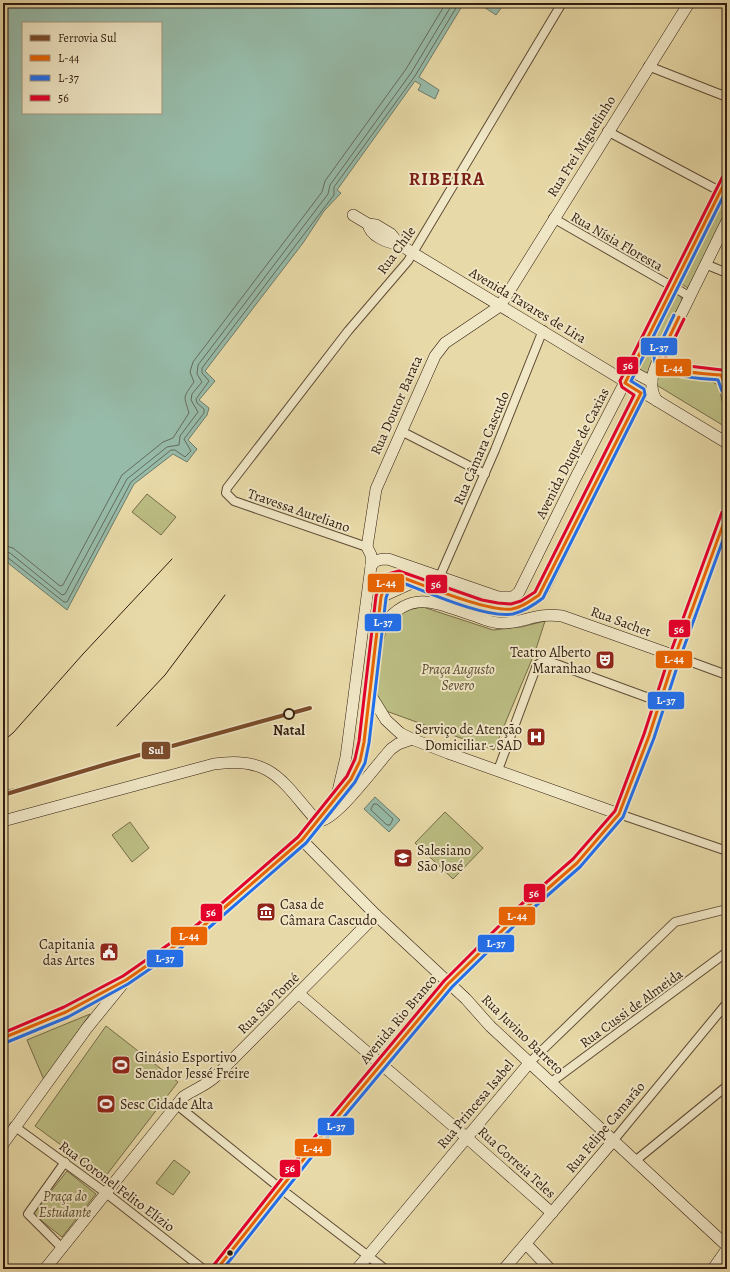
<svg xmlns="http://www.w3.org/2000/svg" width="730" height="1272" font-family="Alegreya,serif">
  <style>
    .green { fill: #bcbe83; stroke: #766c49 }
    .water { fill: #97bba9; stroke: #6e7b6b; fill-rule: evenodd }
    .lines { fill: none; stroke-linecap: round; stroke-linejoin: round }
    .shore { stroke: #646b5c; stroke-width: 1 }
    .street-casing { stroke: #5f4b35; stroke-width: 10 }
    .secondary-casing { stroke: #311b0f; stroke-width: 12 }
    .primary-casing { stroke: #311b0f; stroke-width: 14 }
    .street { stroke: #f0e7c6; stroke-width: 8 }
    .secondary { stroke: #f0e7c6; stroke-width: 11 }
    .primary { stroke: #e4bd74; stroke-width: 13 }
    .tram { stroke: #311b0f; stroke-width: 1 }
    .bus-1-casing { stroke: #f0e7c6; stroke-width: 6 }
    .bus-2-casing { stroke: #f0e7c6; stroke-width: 6 }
    .bus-3-casing { stroke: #f0e7c6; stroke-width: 6 }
    .bus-1 { stroke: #ea6402; stroke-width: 3 }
    .bus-2 { stroke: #206ff0; stroke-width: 3 }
    .bus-3 { stroke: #e4002b; stroke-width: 3 }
    .rail-1-casing { stroke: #f0e7c6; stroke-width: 7 }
    .rail-1 { stroke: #7a4b2a; stroke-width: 4 }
    .stop-dot { fill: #f0e7c6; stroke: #311b0f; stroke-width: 2 }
    .bus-dot { fill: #311b0f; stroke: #f0e7c6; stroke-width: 1.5 }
    .labels { text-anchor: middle; stroke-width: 4; stroke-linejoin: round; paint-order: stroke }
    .street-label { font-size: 14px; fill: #311b0f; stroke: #f0e7c6 }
    .poi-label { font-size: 14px; fill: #311b0f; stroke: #f0e7c6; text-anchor: start }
    .park-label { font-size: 14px; font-style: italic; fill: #5b4c32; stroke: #f0e7c6 }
    .stop-label { font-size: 14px; font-weight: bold; fill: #311b0f; stroke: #f0e7c6 }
    .district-label { font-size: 18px; font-weight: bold; letter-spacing: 1px; fill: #7a1f14; stroke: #f0e7c6 }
    .line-badge { stroke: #f0e7c6; stroke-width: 1.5 }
    .badge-label { font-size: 11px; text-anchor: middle; font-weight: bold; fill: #fff }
  </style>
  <rect width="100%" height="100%" fill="#e8daa8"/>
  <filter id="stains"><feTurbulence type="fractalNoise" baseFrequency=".005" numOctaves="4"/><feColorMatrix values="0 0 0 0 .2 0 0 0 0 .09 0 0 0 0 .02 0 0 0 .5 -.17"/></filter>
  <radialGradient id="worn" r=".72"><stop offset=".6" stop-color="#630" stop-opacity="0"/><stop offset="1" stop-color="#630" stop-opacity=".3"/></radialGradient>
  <!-- green -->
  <g class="green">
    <polygon points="721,199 727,202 727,211 688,288 680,283"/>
    <polygon points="674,293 678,294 682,299 681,302 652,357 659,367 707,378 719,386 727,425 724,426 640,375 640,366"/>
    <polygon points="147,494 176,517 161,535 132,512"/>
    <path d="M423 607 493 630 521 627 545 621 535 652 494 750 386 711C383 707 378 703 377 698 375 688 382 633 389 625 399 612 408 609 423 607Z"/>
    <polygon points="445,812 483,848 453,879 415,843"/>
    <polygon points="130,822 149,848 132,862 112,835"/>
    <polygon points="90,1014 44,1080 27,1040"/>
    <polygon points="106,1026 178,1082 105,1177 35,1126"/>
    <polygon points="174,1160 190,1172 173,1195 156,1183"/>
    <polygon points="67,1171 96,1194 62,1237 33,1214"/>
  </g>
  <!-- water -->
  <g class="water">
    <path d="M3 3H464L419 77 439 90 435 99 418 90 421 85 415 81 337 190 341 193 324 211 303 243 205 371 215 381 199 400 209 408 207 415 188 440 197 449 187 462 173 454 134 484 67 610 3 559ZM23 23H161V113H23Z"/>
    <polygon points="478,3 505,3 496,15"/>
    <polygon points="375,797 400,820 389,832 364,809"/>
  </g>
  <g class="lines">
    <!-- shore -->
    <g class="shore">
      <path d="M3 545 13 548 60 586 63 585 122 475 163 442 173 438 189 413C184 395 182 399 194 382L190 372 193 362 322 192 325 181 406 69 446 3"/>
      <polyline points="3,551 10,553 62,595 65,594 127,479 167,447 179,445 180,436 198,412 191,400 192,394 202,382 197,374 198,365 328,194 330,185 411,73 453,3"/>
      <polyline points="3,557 7,557 64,602 67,602 131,482 171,450 175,450 185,457 191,451 184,439 204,413 204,409 197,403 196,399 209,381 202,373 202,368 334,195 334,187 415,76 459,3"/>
      <polygon points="374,804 377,804 393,819 390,825 387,825 371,810"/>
    </g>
    <defs>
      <g id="street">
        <polyline points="648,66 727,97"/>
        <polyline points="607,131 727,195"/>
        <polyline points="553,218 689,296"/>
        <polyline points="705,264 727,273"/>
        <polyline points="401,431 485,474"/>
        <polyline points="367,547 234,501 226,493 227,488 348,331 408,261 562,3"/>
        <polyline points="440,576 495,450 543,330"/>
        <polyline points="675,656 727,675"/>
        <polyline points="498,770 537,665 543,661 548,661 660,702"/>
        <polyline points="619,814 727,851"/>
        <polyline points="530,1062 675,922 727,909"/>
        <polyline points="550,1083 727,952"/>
        <polyline points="177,1105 281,1189 385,1269"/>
        <polyline points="14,1126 106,1193 203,1269"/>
        <polyline points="613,1141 727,1003"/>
        <polyline points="635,1161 727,1086"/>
        <polyline points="62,1248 28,1214 65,1162"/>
      </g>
      <g id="secondary">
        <polyline points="353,215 368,224 376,225 391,234 399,244 413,253 727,443"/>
        <polyline points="727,221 659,359 663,363 671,368 727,375"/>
        <path d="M368 224C370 236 387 243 399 244"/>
        <polyline points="631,371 652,382"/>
        <polyline points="721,375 727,389"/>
        <path d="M657 401C648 387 652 373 659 359"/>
        <polyline points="371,566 371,555 367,547 376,489 435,356 445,343 500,306 689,3"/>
        <polyline points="381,597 414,582"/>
        <path d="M378 631C410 586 434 603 478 617 485 620 494 623 502 623 524 623 537 612 562 616L675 656"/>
        <polyline points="370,694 386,720 400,733 412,739 448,753 619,814"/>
        <path d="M338 791 346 757 371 566C376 559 381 559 388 559L498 597H513L519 592 575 479 673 289 727 178"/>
        <path d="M3 821 214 764C272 755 283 783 317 821"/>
        <path d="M319 821C336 821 377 764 391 749L398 744 412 739"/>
        <polyline points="302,840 376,915 466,999 490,1026 727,1246"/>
        <polyline points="298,993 466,1137 552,1213"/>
        <polyline points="3,1038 66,1012 120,983"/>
        <path d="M3 1144 87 1028 126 980 201 928 302 840 351 779 360 761 364 742 381 597 387 579 398 576C414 582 431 587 448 593 480 604 518 623 544 589L641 393"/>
        <polyline points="526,1244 550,1269"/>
        <path d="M45 1269 183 1097C193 1090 205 1086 215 1077L376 915"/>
        <polyline points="357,1269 530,1062"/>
        <polyline points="504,1269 613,1141"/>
        <polyline points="713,1269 727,1249"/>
      </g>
      <polyline id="primary" points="217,1269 329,1127 448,984 520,913 577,863 619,814 649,736 675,656 727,514"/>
    </defs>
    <!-- street casing -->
    <use href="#street" class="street-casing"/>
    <!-- secondary casing -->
    <use href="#secondary" class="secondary-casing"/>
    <!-- primary casing -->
    <use href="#primary" class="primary-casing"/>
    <!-- street -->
    <use href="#street" class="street"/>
    <!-- secondary -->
    <use href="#secondary" class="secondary"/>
    <!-- primary -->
    <use href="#primary" class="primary"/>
    <!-- tram -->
    <g class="tram">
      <polyline points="117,726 165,675 225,595"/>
      <polyline points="3,741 13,733 83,654 172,559"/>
      <polyline points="3,791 43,783"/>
    </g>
    <defs>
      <g id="bus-1">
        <path d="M679 317 659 359C676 374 700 373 721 375L727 389"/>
        <path d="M3 1038 66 1012 126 980 201 928 302 840 351 779 360 761 364 742 381 597 387 579 398 576C424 585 487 612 512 609 523 607 530 601 539 595L641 393 625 383 727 178"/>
        <polyline points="217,1269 329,1127 448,984 520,913 577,863 619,814 649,736 675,656 727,514"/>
      </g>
      <g id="bus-2">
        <path d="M674 315 654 357 655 362C671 378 696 378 718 380L722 391"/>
        <path d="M5 1043 68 1017 128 984 204 932 306 843 355 782 365 763 369 743 386 598 391 583 398 581C425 591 486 619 513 614 525 611 534 605 543 598L645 395 644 389 631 381 727 189"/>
        <polyline points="223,1269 333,1130 452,987 523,917 580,867 623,817 654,738 680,658 727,529"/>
      </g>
      <g id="bus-3">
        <polyline points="684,319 665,358 680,365 722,370 727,376"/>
        <polyline points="3,1033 64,1007 123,976 198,924 298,837 347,776 355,759 359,741 376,596 384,575 399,571 482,600 498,603 511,604 521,601 535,592 634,395 622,387 620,381 723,176"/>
        <polyline points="213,1266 325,1124 444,981 516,909 573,859 615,811 644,734 670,654 722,512"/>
      </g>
    </defs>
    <!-- bus-1 casing -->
    <use href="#bus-1" class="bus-1-casing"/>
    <!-- bus-2 casing -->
    <use href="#bus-2" class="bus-2-casing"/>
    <!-- bus-3 casing -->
    <use href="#bus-3" class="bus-3-casing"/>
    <!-- bus-1 -->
    <use href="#bus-1" class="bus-1"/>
    <!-- bus-2 -->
    <use href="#bus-2" class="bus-2"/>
    <!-- bus-3 -->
    <use href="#bus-3" class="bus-3"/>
    <defs>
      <polyline id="rail-1" points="3,795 107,764 310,708"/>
    </defs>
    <!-- rail-1 casing -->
    <use href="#rail-1" class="rail-1-casing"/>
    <!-- rail-1 -->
    <use href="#rail-1" class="rail-1"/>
  </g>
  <!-- icons -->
  <defs>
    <symbol id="theatre-square" viewBox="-11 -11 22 22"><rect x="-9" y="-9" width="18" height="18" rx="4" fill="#8f2418" stroke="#f0e7c6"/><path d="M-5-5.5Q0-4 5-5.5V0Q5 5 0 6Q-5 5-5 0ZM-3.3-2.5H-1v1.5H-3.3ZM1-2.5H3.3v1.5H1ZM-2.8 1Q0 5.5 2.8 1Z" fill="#fff"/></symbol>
    <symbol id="hospital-square" viewBox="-11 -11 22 22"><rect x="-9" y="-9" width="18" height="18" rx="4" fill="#8f2418" stroke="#f0e7c6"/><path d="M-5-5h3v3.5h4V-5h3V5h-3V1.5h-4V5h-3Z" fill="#fff"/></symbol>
    <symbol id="school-square" viewBox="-11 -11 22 22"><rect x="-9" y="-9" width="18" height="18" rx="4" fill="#8f2418" stroke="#f0e7c6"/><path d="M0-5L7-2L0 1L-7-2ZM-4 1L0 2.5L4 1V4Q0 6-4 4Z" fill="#fff"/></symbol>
    <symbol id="museum-square" viewBox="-11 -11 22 22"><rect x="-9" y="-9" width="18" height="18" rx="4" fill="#8f2418" stroke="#f0e7c6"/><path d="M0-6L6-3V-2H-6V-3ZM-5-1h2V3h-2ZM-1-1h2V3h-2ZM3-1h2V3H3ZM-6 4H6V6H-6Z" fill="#fff"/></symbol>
    <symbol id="civic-square" viewBox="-11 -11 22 22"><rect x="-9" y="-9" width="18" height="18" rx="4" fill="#8f2418" stroke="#f0e7c6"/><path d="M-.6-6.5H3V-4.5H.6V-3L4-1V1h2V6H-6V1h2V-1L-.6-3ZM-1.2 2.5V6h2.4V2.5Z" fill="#fff"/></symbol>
    <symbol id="stadium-square" viewBox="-11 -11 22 22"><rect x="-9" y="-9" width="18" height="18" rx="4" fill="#8f2418" stroke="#f0e7c6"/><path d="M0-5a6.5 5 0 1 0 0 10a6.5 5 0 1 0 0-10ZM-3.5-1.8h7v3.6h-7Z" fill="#fff"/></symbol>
  </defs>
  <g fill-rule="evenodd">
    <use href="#theatre-square" x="594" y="649" width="22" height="22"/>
    <use href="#hospital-square" x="525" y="726" width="22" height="22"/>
    <use href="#school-square" x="392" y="847" width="22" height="22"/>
    <use href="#museum-square" x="255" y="901" width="22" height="22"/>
    <use href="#civic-square" x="98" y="941" width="22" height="22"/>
    <use href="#stadium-square" x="110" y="1054" width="22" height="22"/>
    <use href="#stadium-square" x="95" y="1093" width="22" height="22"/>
  </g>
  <!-- markers -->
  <circle class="stop-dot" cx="289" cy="714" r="5"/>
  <circle class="bus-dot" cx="230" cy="1253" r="3.5"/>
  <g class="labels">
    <!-- street labels -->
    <g class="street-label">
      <text transform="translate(581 146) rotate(-58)" y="5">Rua Frei Miguelinho</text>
      <text transform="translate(617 241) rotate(30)" y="5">Rua Nísia Floresta</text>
      <text transform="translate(396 250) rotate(-54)" y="5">Rua Chile</text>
      <text transform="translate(528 305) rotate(31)" y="5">Avenida Tavares de Lira</text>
      <text transform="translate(396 405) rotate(-66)" y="5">Rua Doutor Barata</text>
      <text transform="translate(481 448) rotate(-67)" y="5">Rua Câmara Cascudo</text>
      <text transform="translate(572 453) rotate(-63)" y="5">Avenida Duque de Caxias</text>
      <text transform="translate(299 510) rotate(19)" y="5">Travessa Aureliano</text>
      <text transform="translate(621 621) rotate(20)" y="5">Rua Sachet</text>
      <text transform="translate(268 1003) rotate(-45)" y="5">Rua São Tomé</text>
      <text transform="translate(631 1008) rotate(-36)" y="5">Rua Cussi de Almeida</text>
      <text transform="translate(398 1019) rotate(-50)" y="5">Avenida Rio Branco</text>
      <text transform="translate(523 1034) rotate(44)" y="5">Rua Juvino Barreto</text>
      <text transform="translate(475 1104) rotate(-50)" y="5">Rua Princesa Isabel</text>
      <text transform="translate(605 1127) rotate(-50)" y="5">Rua Felipe Camarão</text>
      <text transform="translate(517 1162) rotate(42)" y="5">Rua Correia Teles</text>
      <text transform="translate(117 1186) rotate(37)" y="5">Rua Coronel Felito Elízio</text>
    </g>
    <!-- poi labels -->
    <g class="poi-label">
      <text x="591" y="657" text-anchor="end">Teatro Alberto<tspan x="591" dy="16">Maranhao</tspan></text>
      <text x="522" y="734" text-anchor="end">Serviço de Atenção<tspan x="522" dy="16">Domiciliar - SAD</tspan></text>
      <text x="417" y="855">Salesiano<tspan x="417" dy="16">São José</tspan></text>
      <text x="280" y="909">Casa de<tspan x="280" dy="16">Câmara Cascudo</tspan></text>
      <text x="95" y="949" text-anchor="end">Capitania<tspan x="95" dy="16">das Artes</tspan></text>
      <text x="135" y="1062">Ginásio Esportivo<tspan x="135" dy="16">Senador Jessé Freire</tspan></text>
      <text x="120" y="1109">Sesc Cidade Alta</text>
    </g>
    <!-- park labels -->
    <g class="park-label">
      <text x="458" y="674">Praça Augusto<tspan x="458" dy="16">Severo</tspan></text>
      <text x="65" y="1201">Praça do<tspan x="65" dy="16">Estudante</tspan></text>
    </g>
    <!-- stop labels -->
    <g class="stop-label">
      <text x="289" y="735">Natal</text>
    </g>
    <!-- district labels -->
    <g class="district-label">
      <text x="447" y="185">RIBEIRA</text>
    </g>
  </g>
  <g class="line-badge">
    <rect x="640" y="337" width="38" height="19" rx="4" fill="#206ff0"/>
    <rect x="616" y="356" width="23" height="19" rx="4" fill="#e4002b"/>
    <rect x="655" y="358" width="37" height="19" rx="4" fill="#ea6402"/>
    <rect x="367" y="573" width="38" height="20" rx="4" fill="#ea6402"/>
    <rect x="425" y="574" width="23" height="20" rx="4" fill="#e4002b"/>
    <rect x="364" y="613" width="38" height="19" rx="4" fill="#206ff0"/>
    <rect x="668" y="619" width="23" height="19" rx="4" fill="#e4002b"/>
    <rect x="655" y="650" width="38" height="19" rx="4" fill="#ea6402"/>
    <rect x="647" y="691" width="38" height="19" rx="4" fill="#206ff0"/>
    <rect x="141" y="741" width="30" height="19" rx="4" fill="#7a4b2a"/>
    <rect x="523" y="883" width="23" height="20" rx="4" fill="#e4002b"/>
    <rect x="200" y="903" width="23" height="19" rx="4" fill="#e4002b"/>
    <rect x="498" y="906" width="38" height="20" rx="4" fill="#ea6402"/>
    <rect x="170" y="926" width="38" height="20" rx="4" fill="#ea6402"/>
    <rect x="477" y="934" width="38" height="19" rx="4" fill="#206ff0"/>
    <rect x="146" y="949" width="38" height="19" rx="4" fill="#206ff0"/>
    <rect x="317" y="1117" width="38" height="19" rx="4" fill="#206ff0"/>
    <rect x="294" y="1138" width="38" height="19" rx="4" fill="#ea6402"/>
    <rect x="279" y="1159" width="22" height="19" rx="4" fill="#e4002b"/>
  </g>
  <g class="badge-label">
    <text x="659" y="351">L-37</text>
    <text x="628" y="369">56</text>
    <text x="673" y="372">L-44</text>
    <text x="386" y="587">L-44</text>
    <text x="436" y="588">56</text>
    <text x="383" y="626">L-37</text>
    <text x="679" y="633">56</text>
    <text x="674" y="663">L-44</text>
    <text x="666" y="704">L-37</text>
    <text x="156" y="754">Sul</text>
    <text x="534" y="897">56</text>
    <text x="211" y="916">56</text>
    <text x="517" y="920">L-44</text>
    <text x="189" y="940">L-44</text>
    <text x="496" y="947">L-37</text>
    <text x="165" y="962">L-37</text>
    <text x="336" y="1130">L-37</text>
    <text x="313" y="1152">L-44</text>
    <text x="290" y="1172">56</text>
  </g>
  <!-- margin -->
  <rect width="730" height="1272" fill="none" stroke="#e8daa8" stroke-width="16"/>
  <rect x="4" y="4" width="722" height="1264" fill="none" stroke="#311b0f" stroke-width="2"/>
  <rect x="8" y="8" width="714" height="1256" fill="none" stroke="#311b0f"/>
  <!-- legend -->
  <rect x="22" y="22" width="140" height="92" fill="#f0e7c6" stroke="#a4957d"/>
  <rect x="30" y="35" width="20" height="6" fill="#7a4b2a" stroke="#a4957d"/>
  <text x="58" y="42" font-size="12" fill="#311b0f">Ferrovia Sul</text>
  <rect x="30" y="55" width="20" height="6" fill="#ea6402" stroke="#a4957d"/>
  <text x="58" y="62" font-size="12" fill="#311b0f">L-44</text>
  <rect x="30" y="75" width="20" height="6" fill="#206ff0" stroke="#a4957d"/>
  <text x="58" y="82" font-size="12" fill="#311b0f">L-37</text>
  <rect x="30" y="95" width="20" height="6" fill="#e4002b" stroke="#a4957d"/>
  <text x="58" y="102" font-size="12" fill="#311b0f">56</text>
  <rect width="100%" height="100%" filter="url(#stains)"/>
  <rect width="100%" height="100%" fill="url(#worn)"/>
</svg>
